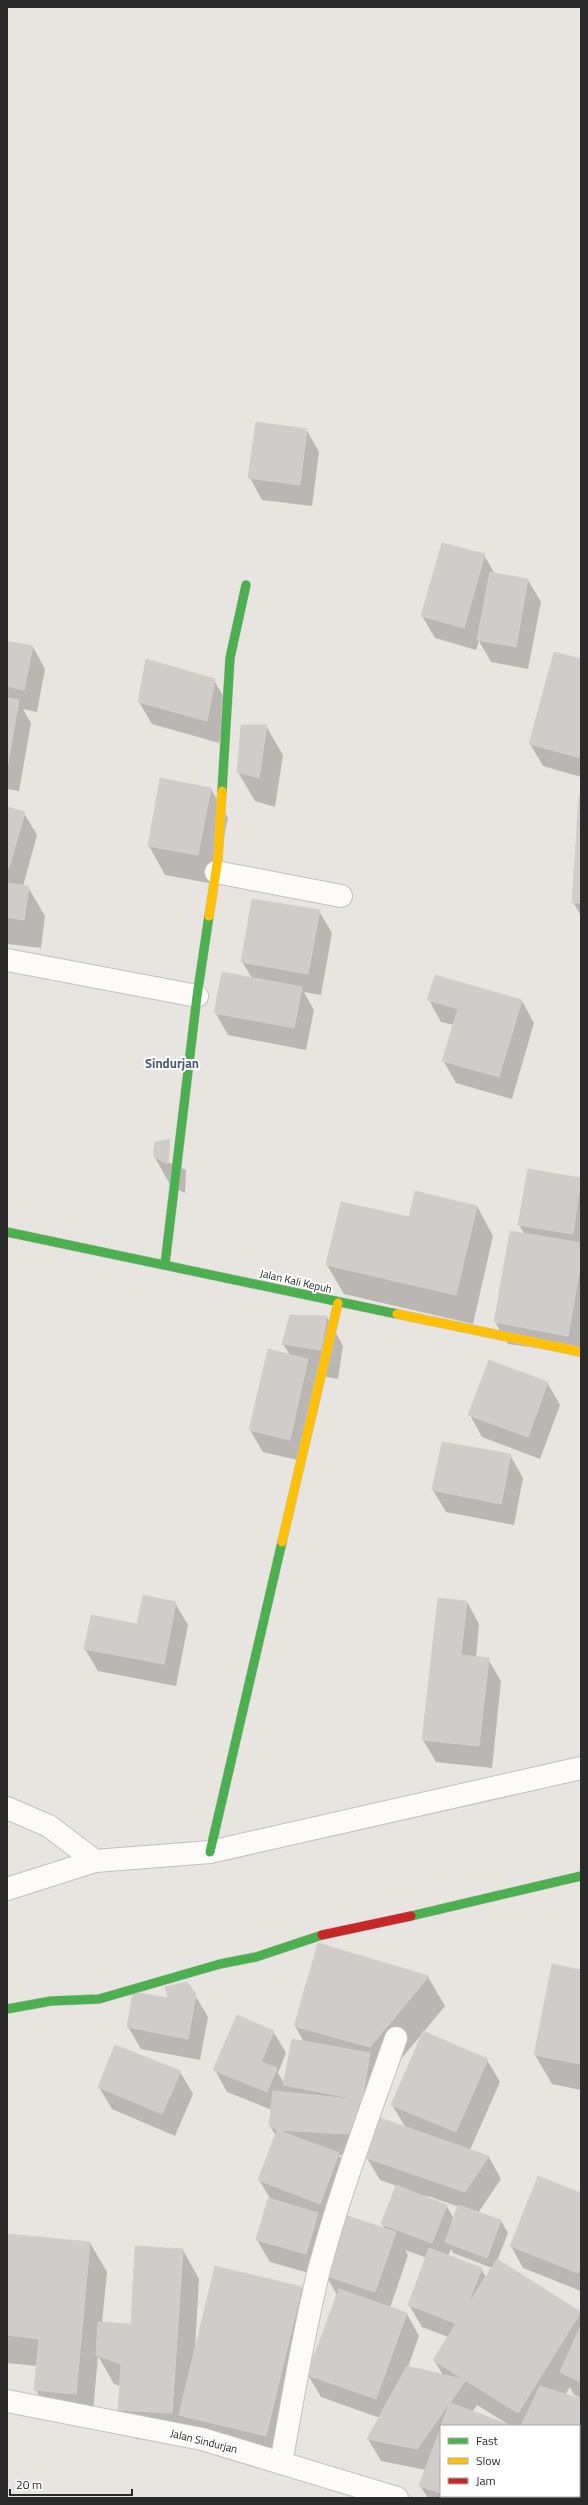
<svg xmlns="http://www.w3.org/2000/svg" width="588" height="2505" font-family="'Titillium Web',sans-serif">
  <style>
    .shadow { fill: #0003; fill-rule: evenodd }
    .building { fill: #cfccca; stroke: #d3d0cc }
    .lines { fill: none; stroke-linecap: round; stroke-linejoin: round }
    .street-casing { stroke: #c2c1c1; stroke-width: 24 }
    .fast-casing { stroke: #c2c1c1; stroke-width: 10 }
    .slow-casing { stroke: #c2c1c1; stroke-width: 10 }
    .jam-casing { stroke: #c2c1c1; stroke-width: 10 }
    .street { stroke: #fcfbfa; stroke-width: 22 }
    .fast { stroke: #4caf50; stroke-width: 9 }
    .slow { stroke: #ffc107; stroke-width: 9 }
    .jam { stroke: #c62828; stroke-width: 9 }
    .labels { text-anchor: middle; stroke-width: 4; stroke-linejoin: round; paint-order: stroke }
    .street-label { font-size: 11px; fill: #2a2a2a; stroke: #fff }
    .quarter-label { font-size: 13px; font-weight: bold; fill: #4c5b79; stroke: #fff }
  </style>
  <rect width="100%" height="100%" fill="#e8e4e0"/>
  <!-- shadow -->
  <g class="shadow">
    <polygon points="306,429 319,452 312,506 262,500 250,478"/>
    <polygon points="484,555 495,574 528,580 541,602 528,669 491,662 479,641 476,650 435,638 422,616"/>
    <polygon points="7,642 33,647 45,669 37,712 23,709 31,723 19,791 7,789"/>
    <polygon points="581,660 581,777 543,766 530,744"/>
    <polygon points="214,680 227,703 219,743 152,724 139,702"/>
    <polygon points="266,726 283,755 275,807 255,801 238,772"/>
    <polygon points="211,789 228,818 214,884 165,875 149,846"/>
    <polygon points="581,797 581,916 573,902"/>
    <polygon points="7,808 24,813 37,835 23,886 28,887 45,916 41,948 7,944"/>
    <polygon points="319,911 332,933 321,995 304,992 314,1010 306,1050 228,1035 215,1012 252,978 242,962"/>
    <polygon points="429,1000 522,1001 534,1023 512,1099 456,1083 443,1060 454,1025 441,1022"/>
    <polygon points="154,1156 186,1170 185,1193 171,1186"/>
    <polygon points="529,1170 581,1179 581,1354 508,1344 495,1322 525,1235 519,1225"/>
    <polygon points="477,1206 493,1236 473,1324 344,1294 327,1265 410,1218"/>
    <polygon points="327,1317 343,1346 338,1379 317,1375 302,1461 263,1452 250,1430 290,1355 283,1344"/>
    <polygon points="547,1382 560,1405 540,1459 482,1437 470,1415"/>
    <polygon points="510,1455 523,1478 514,1525 446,1512 433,1490"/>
    <polygon points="467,1602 479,1624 476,1658 488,1659 501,1681 492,1768 436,1762 423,1740"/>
    <polygon points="175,1603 188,1625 176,1686 98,1671 85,1649 138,1625"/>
    <polygon points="581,1971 581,2090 552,2084 535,2055"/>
    <polygon points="428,1977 445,2006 387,2076 361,2156 339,2155 351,2176 319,2276 270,2262 257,2240 271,2200 259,2180 276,2136 270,2126 272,2110 227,2092 215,2070 273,2031 286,2053 278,2073 284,2083 304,2042 295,2026"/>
    <polygon points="195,1995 208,2017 200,2060 141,2049 128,2027 169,1999"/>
    <path d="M487 2060 500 2082 470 2150 489 2157 501 2179 478 2213 501 2221 508 2233 497 2261 581 2314V2398L574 2395 570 2387 565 2395 581 2400V2498H428L420 2486 426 2470 381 2461 368 2439 380 2418 321 2397 308 2375 337 2295 326 2275 385 2230 382 2224 397 2186 380 2180 367 2158 406 2128 392 2105ZM428 2196 459 2207 454 2219 446 2205 427 2198ZM451 2249 453 2253 492 2268 486 2277 481 2269 448 2256ZM405 2250 427 2258 409 2305 422 2327 448 2337 434 2360 443 2375 408 2367 419 2336 407 2314 390 2308 408 2255ZM477 2405 506 2423V2424L472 2412ZM441 2426H579V2496H441Z"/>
    <polygon points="180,2072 193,2094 175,2136 112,2109 99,2087"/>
    <polygon points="581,2194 581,2291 523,2268 511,2246"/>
    <polygon points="7,2235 90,2243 107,2272 102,2323 132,2325 183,2250 199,2279 195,2350 302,2288 319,2317 283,2465 189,2442 136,2439 119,2409 120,2386 114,2384 98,2356 92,2423 52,2419 36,2390 38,2366 7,2363"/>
  </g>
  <!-- building -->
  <g class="building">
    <polygon points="256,422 307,429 300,485 248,478"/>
    <polygon points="442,543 485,554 464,628 421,616"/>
    <polygon points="490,572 528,579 516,647 477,640"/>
    <polygon points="7,641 33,646 24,690 7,686"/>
    <polygon points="554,652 581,659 581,758 529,744"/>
    <polygon points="146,659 215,679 207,721 138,702"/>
    <polygon points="7,698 19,700 7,769"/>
    <polygon points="241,725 267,725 259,778 237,772"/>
    <polygon points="160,778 211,788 198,855 148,846"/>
    <polygon points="579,796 581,796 581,903 572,903"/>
    <polygon points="7,807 25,812 9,868 7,868"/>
    <polygon points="7,883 29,886 24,920 7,917"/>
    <polygon points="252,899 320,910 308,974 241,962"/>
    <polygon points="222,972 302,987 294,1028 214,1013"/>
    <polygon points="435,975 522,1000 499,1077 442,1061 458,1009 427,1000"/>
    <polygon points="170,1139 168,1164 153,1156 155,1142"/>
    <polygon points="528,1169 581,1178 573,1234 518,1225"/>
    <polygon points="415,1191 477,1206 456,1295 326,1265 341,1202 409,1217"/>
    <polygon points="510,1231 581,1243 581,1262 568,1336 494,1322"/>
    <polygon points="290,1315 327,1316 321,1350 282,1344"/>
    <polygon points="268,1349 308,1359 290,1440 249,1430"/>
    <polygon points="489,1360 548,1382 528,1437 468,1415"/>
    <polygon points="442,1442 511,1454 501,1504 432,1490"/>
    <polygon points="143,1595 176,1602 164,1664 84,1649 91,1615 137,1624"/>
    <polygon points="438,1598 467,1601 461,1655 489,1658 479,1746 422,1740"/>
    <polygon points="318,1943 429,1976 370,2047 294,2026"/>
    <polygon points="552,1964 581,1970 581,2064 534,2055"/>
    <polygon points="187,1982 196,1994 188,2039 127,2027 133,1992 168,1998 165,1987"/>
    <polygon points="237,2015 274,2031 261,2062 277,2068 267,2092 213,2070"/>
    <polygon points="423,2031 488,2059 456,2132 391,2105"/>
    <polygon points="292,2039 370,2053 362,2100 283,2085"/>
    <polygon points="115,2045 181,2071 162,2114 98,2087"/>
    <polygon points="273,2091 362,2100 349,2134 277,2130 269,2126"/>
    <polygon points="380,2118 489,2156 465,2192 366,2158"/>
    <polygon points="277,2130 339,2153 320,2204 258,2180"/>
    <polygon points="538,2176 581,2193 581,2266 578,2273 510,2246"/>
    <polygon points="396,2185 447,2205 432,2243 381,2224"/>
    <polygon points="268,2198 318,2213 306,2254 256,2240"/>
    <polygon points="458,2205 501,2220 487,2258 445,2242"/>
    <polygon points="345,2215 396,2232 375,2292 324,2275"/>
    <polygon points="7,2234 90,2242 76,2394 34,2390 39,2339 7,2335"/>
    <polygon points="135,2246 183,2249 172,2413 118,2410 121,2364 96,2355 98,2322 131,2324"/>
    <polygon points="429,2248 482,2268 460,2325 408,2305"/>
    <polygon points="497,2259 581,2312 518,2413 433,2360"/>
    <polygon points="215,2266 302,2287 266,2436 179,2415"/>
    <polygon points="339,2289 407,2313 376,2399 307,2375"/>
    <polygon points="581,2325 581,2382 560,2372"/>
    <polygon points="407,2366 466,2380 417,2449 367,2439"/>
    <polygon points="540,2386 581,2399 581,2498 500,2498 501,2496 579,2496 579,2426 521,2426"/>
    <polygon points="450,2403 513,2426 441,2426"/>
    <polygon points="441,2427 441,2493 419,2486"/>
    <polygon points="448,2496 495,2496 495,2498 454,2498"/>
  </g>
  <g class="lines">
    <defs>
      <g id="street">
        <polyline points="216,872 341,896"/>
        <polyline points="7,960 197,996"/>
        <polyline points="7,1808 49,1826 95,1861"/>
        <polyline points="7,1889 95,1861 210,1852 581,1768"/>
        <polyline points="7,2401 202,2439 397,2498"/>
        <path d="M281 2463C293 2398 303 2334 319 2270 340 2191 369 2115 396 2038"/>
      </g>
      <g id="fast">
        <polyline points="222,791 230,658 246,585"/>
        <polyline points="7,1232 397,1314"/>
        <polyline points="165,1264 197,996 209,916"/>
        <polyline points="210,1852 282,1542"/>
        <polyline points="411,1916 581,1876"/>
        <polyline points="7,2009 51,2001 99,1999 220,1964 256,1957 322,1935"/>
      </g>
      <g id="slow">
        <polyline points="209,916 218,858 222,791"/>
        <polyline points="397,1314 581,1352"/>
        <polyline points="282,1542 338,1303"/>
      </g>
      <polyline id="jam" points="322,1935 411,1916"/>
    </defs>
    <!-- street casing -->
    <use href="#street" class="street-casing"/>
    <!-- fast casing -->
    <use href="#fast" class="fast-casing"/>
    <!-- slow casing -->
    <use href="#slow" class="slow-casing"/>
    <!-- jam casing -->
    <use href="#jam" class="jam-casing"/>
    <!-- street -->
    <use href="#street" class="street"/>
    <!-- fast -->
    <use href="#fast" class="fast"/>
    <!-- slow -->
    <use href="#slow" class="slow"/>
    <!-- jam -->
    <use href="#jam" class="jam"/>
  </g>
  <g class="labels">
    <!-- street labels -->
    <g class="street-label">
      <text transform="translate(296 1281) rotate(13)" y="4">Jalan Kali Kepuh</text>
      <text transform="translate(204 2441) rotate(14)" y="4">Jalan Sindurjan</text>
    </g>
    <!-- quarter labels -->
    <g class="quarter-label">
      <text x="172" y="1068">Sindurjan</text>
    </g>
  </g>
  <!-- border -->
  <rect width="588" height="2505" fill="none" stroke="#2a2a2a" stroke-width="16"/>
  <!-- legend -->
  <rect x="440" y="2425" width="140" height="72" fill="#ffffff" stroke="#aaaaaa"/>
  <rect x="448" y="2438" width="20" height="6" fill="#4caf50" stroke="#aaaaaa"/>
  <text x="476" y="2445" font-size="12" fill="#2a2a2a">Fast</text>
  <rect x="448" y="2458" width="20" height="6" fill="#ffc107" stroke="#aaaaaa"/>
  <text x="476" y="2465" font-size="12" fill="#2a2a2a">Slow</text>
  <rect x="448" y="2478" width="20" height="6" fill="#c62828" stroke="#aaaaaa"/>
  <text x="476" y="2485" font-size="12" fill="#2a2a2a">Jam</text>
  <!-- scale -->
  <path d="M10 2489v6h122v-6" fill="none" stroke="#2a2a2a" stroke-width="2"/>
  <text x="16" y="2489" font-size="12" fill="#2a2a2a" stroke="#ffffff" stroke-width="3" paint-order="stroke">20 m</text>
</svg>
